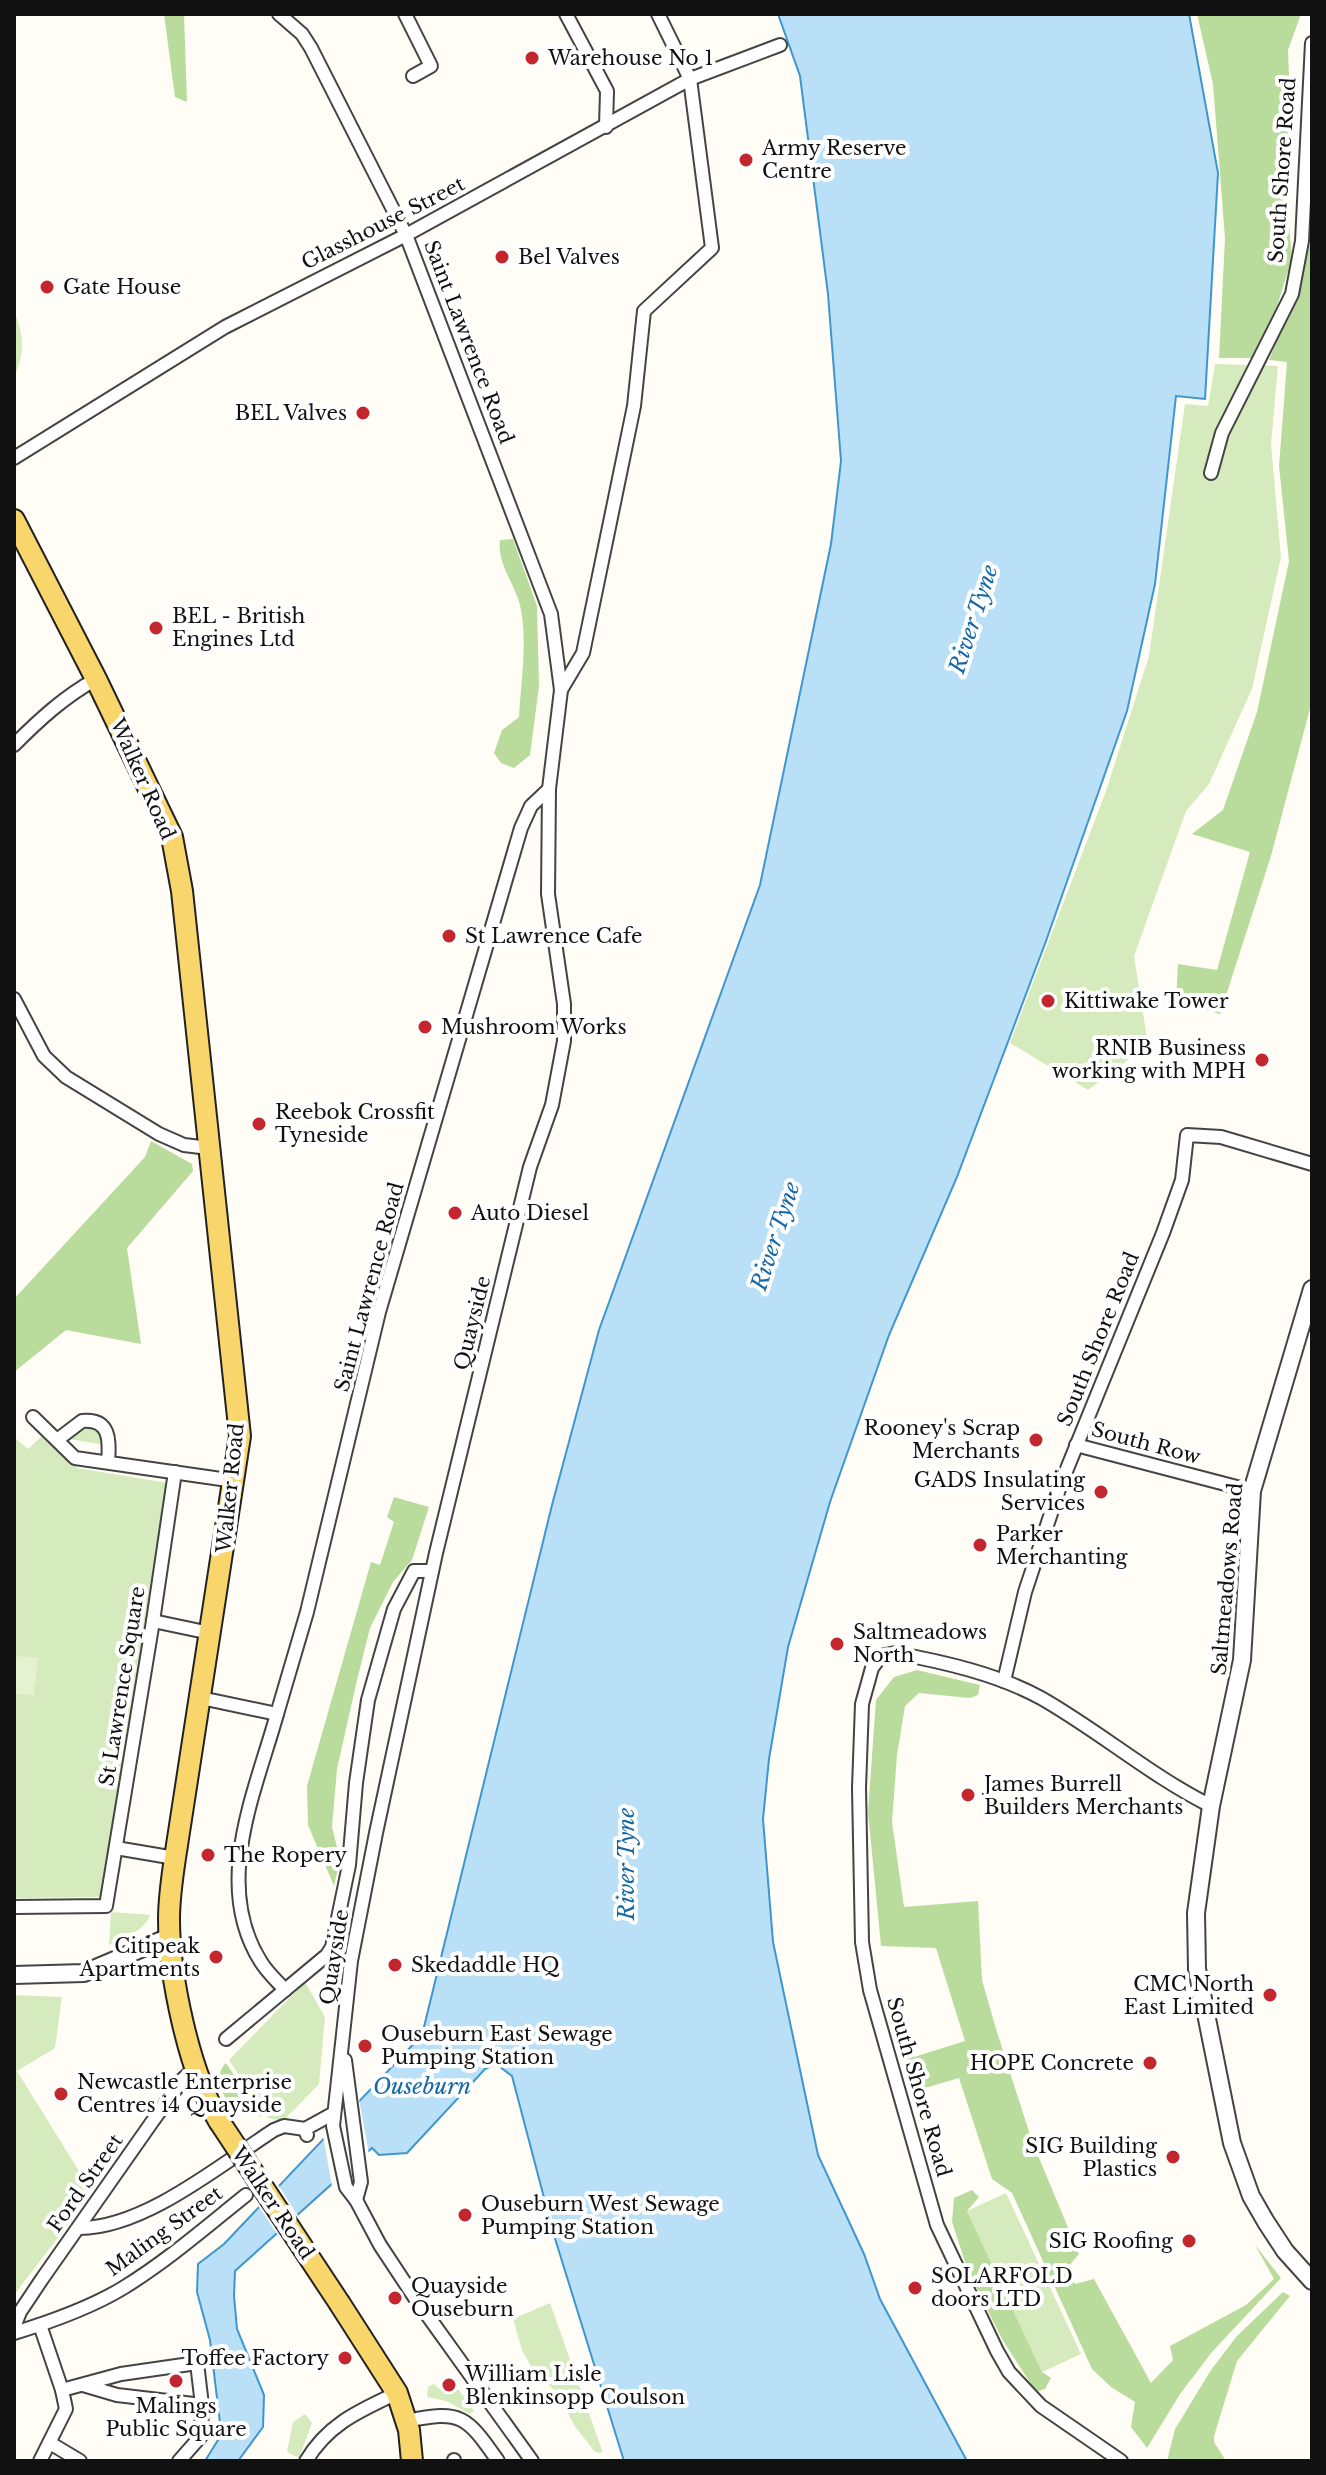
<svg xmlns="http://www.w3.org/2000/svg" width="1326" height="2475" font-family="'Libre Baskerville',serif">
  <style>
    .green { fill: #d5ebbd }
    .forest { fill: #b9dc9c }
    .pitch { fill: #e6f2cf }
    .water { fill: #b9e0f7; stroke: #3f96cf; stroke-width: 2 }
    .pier { fill: #fffdf5 }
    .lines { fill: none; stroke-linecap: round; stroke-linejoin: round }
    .minor-casing { stroke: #444; stroke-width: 16 }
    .tertiary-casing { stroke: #444; stroke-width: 20 }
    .primary-casing { stroke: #222; stroke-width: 24 }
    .minor { stroke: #fff; stroke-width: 12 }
    .tertiary { stroke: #fff; stroke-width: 16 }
    .primary { stroke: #f9d66b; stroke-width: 20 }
    .primary-bridge-casing { stroke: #222; stroke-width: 24; stroke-linecap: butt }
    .primary-bridge { stroke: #f9d66b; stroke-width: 20 }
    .poi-dot { fill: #c4262e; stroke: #fff; stroke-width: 3 }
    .labels { text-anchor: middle; stroke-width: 8; stroke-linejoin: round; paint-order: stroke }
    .poi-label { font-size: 20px; fill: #111; stroke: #fff; text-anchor: start }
    .street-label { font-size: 20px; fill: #111; stroke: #fff }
    .water-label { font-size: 22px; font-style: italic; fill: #1768a6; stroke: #fff }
  </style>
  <rect width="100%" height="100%" fill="#fffdf5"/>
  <!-- green -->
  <g class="green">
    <path d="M14 311C24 334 25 353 14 377Z"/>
    <polygon points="1215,364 1278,366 1271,444 1281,557 1252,689 1209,784 1186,811 1134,956 1148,1045 1088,1090 1010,1043 1106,791 1149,656 1185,404 1208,406"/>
    <polygon points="85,1424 100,1428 105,1445 69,1439 73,1431"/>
    <polygon points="42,1436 77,1468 168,1483 100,1897 14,1898 14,1437 28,1449"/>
    <path d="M111 1912 150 1915C145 1931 124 1937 109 1945Z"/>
    <polygon points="305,1982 325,2017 319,2084 283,2121 268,2118 229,2060"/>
    <path d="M14 1995 62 1997 55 2048 17 2071 90 2189C89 2200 26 2279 14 2295Z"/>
    <polygon points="1006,2193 1081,2354 1042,2372 967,2211"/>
    <polygon points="550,2303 603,2453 595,2452 574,2425 560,2397 531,2366 522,2350 513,2319"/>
    <polygon points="434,2384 445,2394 452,2394 458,2389 474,2411 470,2414 446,2401 427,2397 428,2387"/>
    <polygon points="305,2414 312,2423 299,2458 287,2452 293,2422"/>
  </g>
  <!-- forest -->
  <g class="forest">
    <polygon points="164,14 184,14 187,102 175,97"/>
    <polygon points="1197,14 1301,14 1288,50 1290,105 1287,203 1292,258 1277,306 1251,358 1219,358 1225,238 1213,84"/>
    <polygon points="1312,237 1312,701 1271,856 1220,1014 1176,1001 1178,964 1217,970 1250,852 1192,834 1223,810 1257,712 1289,561 1279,466 1287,362 1269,360 1295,296"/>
    <path d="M513 539 537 606 539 686 530 755 514 768 501 763 494 753 502 730 519 717C521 681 528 640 520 605 514 582 497 564 500 540Z"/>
    <polygon points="151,1141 192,1164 193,1171 127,1248 141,1344 66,1330 14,1372 14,1299 145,1157"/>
    <polygon points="394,1497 429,1507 412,1560 393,1582 370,1628 357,1680 337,1769 332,1827 340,1859 334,1886 308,1825 307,1786 371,1562 380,1565 394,1522 387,1517"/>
    <polygon points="917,1670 980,1685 978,1695 970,1698 919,1693 905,1706 897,1755 892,1822 904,1907 978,1901 982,1980 996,2029 1032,2141 1079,2254 1068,2267 1075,2284 1094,2279 1151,2383 1173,2360 1170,2346 1246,2305 1274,2279 1255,2245 1281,2278 1212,2352 1180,2394 1147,2448 1131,2427 1135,2402 1111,2387 1092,2369 1012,2193 992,2179 959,2078 915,2091 894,2021 906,2020 914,2057 965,2041 936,1948 881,1946 868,1812 876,1700 894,1677"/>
    <path d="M226 2063 262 2117 230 2106C222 2093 213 2076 226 2063Z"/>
    <polygon points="972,2190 979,2197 967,2211 1042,2372 1051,2378 1045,2389 1036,2392 1002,2339 968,2271 952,2222 954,2198"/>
    <polygon points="1283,2292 1290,2296 1237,2361 1214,2436 1214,2442 1226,2461 1167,2461 1175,2429 1211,2370 1237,2336"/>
  </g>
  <!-- pitch -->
  <polygon class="pitch" points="14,1656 38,1658 34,1695 14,1694"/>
  <!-- water -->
  <polygon class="water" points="778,14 1189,14 1218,173 1205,399 1176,396 1155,584 1127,711 1046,941 957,1177 889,1335 830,1502 788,1647 769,1759 763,1819 773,1942 818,2155 864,2254 880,2299 967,2461 624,2461 553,2232 512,2076 496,2064 485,2069 407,2153 379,2155 372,2148 235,2271 234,2296 237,2329 264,2395 263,2427 238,2461 205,2461 218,2440 220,2423 210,2340 197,2292 198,2264 224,2244 422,2035 552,1505 599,1330 760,885 831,544 841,461 828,294 800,76"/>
  <!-- pier -->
  <g class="pier">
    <polygon points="359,2099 369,2154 332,2186 323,2136"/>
    <polygon points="277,2183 300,2219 280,2238 257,2204"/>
  </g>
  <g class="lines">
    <defs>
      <g id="minor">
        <polyline points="279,14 302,34 311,48 406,235 551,614 561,690 549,789 548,894 564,1004 564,1041 552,1105 530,1167 436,1553 376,1833 351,1961 333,2126 346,2187 356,2200 380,2245 415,2298 532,2461"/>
        <polyline points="405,14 431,66 413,76"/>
        <polyline points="566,14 607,91 606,127"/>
        <polyline points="14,458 225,327 406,235 690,79 780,45"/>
        <polyline points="1211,473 1222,433 1292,294 1302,241 1312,43"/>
        <polyline points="561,690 583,653 634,406 644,311 712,248 690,79 658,14"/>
        <path d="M14 745C40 719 64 697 96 679"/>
        <polyline points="14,999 44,1056 66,1077 159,1134 184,1145 209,1148"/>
        <polyline points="33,1417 75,1458 235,1481"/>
        <path d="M57 1440 82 1421C110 1418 110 1440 108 1462"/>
        <polyline points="1076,1445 1252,1491"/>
        <polyline points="153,1621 210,1633"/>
        <polyline points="1004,1681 1025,1592 1060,1486 1163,1233 1182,1180 1187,1135 1221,1137 1312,1164"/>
        <polyline points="201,1698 277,1714 307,1612 379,1312 521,828 531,806 549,789"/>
        <path d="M277 1714C255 1793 212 1885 261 1962 267 1972 277 1981 285 1990"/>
        <polyline points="116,1848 175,1858"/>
        <polyline points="14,1907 106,1906 153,1621 175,1472"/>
        <polyline points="226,2039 327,1955 332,1947 349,1865 356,1783 368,1700 394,1609 414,1571 432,1571"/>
        <polyline points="345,2060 361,2182 356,2200"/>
        <polyline points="307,2135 305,2129 334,2113"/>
        <path d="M80 2228C144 2228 220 2165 274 2130L284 2126 305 2129"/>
        <polyline points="14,2327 20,2312 42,2279 152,2122 183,2079 196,2067"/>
        <path d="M14 2333C50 2322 90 2308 123 2288 167 2261 206 2227 246 2195"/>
        <polyline points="62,2390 121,2374 197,2363 202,2405 117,2395 83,2385"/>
        <path d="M407 2421C462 2409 467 2417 498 2461"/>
        <polyline points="50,2443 80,2461"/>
        <polyline points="454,2460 454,2461"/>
        <polyline points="40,2461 66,2409 62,2390 40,2325"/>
        <polyline points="179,2461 201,2436 202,2405"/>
        <path d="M306 2461C328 2424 359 2411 397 2393"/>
        <path d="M1121 2461 1041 2406 1009 2372 997 2351 937 2225 870 1990 862 1942 859 1788 862 1704 872 1668 881 1656 895 1653C944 1662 997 1674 1041 1698 1099 1731 1151 1776 1211 1806"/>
      </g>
      <g id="tertiary">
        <polyline points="1312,1289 1252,1491 1242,1660 1211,1806 1196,1913 1197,1969 1232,2143 1251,2196 1266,2222 1285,2251 1312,2281"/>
        <polyline points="14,1975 84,1973 169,1937"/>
      </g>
      <g id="primary">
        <path d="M14 520 96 679 172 837 182 891 240 1436 175 1858C172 1878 169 1898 169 1919 169 1976 189 2072 219 2121"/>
        <polyline points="340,2304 397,2393 409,2430 412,2461"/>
      </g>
    </defs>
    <!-- minor casing -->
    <use href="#minor" class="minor-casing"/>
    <!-- tertiary casing -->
    <use href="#tertiary" class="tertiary-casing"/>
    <!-- primary casing -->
    <use href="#primary" class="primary-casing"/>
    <!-- minor -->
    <use href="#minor" class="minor"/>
    <!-- tertiary -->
    <use href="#tertiary" class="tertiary"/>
    <!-- primary -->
    <use href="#primary" class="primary"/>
    <defs>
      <polyline id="primary-bridge" points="219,2121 340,2304"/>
    </defs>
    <!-- primary-bridge casing -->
    <use href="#primary-bridge" class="primary-bridge-casing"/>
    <!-- primary-bridge -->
    <use href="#primary-bridge" class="primary-bridge"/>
  </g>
  <!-- markers -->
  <g class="poi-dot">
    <circle cx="532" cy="58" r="8"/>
    <circle cx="746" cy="160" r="8"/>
    <circle cx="502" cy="257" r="8"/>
    <circle cx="47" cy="287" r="8"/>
    <circle cx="363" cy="413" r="8"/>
    <circle cx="156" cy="628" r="8"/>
    <circle cx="449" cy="936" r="8"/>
    <circle cx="1048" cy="1001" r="8"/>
    <circle cx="425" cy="1027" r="8"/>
    <circle cx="1262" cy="1060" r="8"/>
    <circle cx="259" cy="1124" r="8"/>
    <circle cx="455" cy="1213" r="8"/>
    <circle cx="1036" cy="1440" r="8"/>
    <circle cx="1101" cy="1492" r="8"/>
    <circle cx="980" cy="1545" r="8"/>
    <circle cx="837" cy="1644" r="8"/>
    <circle cx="968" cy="1795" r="8"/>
    <circle cx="208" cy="1855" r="8"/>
    <circle cx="216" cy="1957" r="8"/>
    <circle cx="395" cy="1965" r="8"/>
    <circle cx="1270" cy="1995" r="8"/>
    <circle cx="365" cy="2046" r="8"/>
    <circle cx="1150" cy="2063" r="8"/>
    <circle cx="61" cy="2094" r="8"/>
    <circle cx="1173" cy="2157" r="8"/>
    <circle cx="465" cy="2215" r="8"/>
    <circle cx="1189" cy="2241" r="8"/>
    <circle cx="915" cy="2288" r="8"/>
    <circle cx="395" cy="2298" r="8"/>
    <circle cx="345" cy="2358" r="8"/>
    <circle cx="176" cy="2381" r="8"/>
    <circle cx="449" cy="2385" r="8"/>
  </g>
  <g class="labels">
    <!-- poi labels -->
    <g class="poi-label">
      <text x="548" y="65">Warehouse No 1</text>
      <text x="762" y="155">Army Reserve<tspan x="762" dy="23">Centre</tspan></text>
      <text x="518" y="264">Bel Valves</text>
      <text x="63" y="294">Gate House</text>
      <text x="347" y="420" text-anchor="end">BEL Valves</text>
      <text x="172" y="623">BEL - British<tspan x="172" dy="23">Engines Ltd</tspan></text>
      <text x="465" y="943">St Lawrence Cafe</text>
      <text x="1064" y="1008">Kittiwake Tower</text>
      <text x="441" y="1034">Mushroom Works</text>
      <text x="1246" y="1055" text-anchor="end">RNIB Business<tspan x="1246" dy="23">working with MPH</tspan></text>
      <text x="275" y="1119">Reebok Crossfit<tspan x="275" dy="23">Tyneside</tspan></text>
      <text x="471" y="1220">Auto Diesel</text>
      <text x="1020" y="1435" text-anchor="end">Rooney's Scrap<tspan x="1020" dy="23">Merchants</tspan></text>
      <text x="1085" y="1487" text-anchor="end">GADS Insulating<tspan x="1085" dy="23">Services</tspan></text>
      <text x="996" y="1541">Parker<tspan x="996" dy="23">Merchanting</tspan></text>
      <text x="853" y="1639">Saltmeadows<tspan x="853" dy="23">North</tspan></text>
      <text x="984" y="1791">James Burrell<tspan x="984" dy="23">Builders Merchants</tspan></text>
      <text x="224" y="1862">The Ropery</text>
      <text x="200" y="1953" text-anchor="end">Citipeak<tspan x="200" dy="23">Apartments</tspan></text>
      <text x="411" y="1972">Skedaddle HQ</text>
      <text x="1254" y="1991" text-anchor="end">CMC North<tspan x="1254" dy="23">East Limited</tspan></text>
      <text x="381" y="2041">Ouseburn East Sewage<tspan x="381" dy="23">Pumping Station</tspan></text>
      <text x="1134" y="2070" text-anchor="end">HOPE Concrete</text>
      <text x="77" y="2089">Newcastle Enterprise<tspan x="77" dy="23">Centres i4 Quayside</tspan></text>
      <text x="1157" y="2153" text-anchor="end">SIG Building<tspan x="1157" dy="23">Plastics</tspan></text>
      <text x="481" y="2211">Ouseburn West Sewage<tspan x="481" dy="23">Pumping Station</tspan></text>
      <text x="1173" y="2248" text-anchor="end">SIG Roofing</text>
      <text x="931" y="2283">SOLARFOLD<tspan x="931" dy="23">doors LTD</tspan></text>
      <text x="411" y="2293">Quayside<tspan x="411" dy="23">Ouseburn</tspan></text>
      <text x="329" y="2365" text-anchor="end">Toffee Factory</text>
      <text x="465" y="2381">William Lisle<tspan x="465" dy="23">Blenkinsopp Coulson</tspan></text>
      <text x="176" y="2413" text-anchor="middle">Malings<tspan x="176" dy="23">Public Square</tspan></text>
    </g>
    <!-- street labels -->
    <g class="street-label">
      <text transform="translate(1282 170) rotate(-86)" y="7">South Shore Road</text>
      <text transform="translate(383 223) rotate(-27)" y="7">Glasshouse Street</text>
      <text transform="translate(469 342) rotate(69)" y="7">Saint Lawrence Road</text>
      <text transform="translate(143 779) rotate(66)" y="7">Walker Road</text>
      <text transform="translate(369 1287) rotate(-75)" y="7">Saint Lawrence Road</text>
      <text transform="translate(472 1323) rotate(-76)" y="7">Quayside</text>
      <text transform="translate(1098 1339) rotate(-68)" y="7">South Shore Road</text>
      <text transform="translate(1146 1443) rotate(15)" y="7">South Row</text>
      <text transform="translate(230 1488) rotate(-84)" y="7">Walker Road</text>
      <text transform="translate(1227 1579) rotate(-85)" y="7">Saltmeadows Road</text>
      <text transform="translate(122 1686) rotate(-81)" y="7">St Lawrence Square</text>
      <text transform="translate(334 1957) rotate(-81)" y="7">Quayside</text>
      <text transform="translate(919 2087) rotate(74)" y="7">South Shore Road</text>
      <text transform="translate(85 2183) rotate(-55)" y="7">Ford Street</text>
      <text transform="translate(273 2203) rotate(56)" y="7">Walker Road</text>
      <text transform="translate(164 2231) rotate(-36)" y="7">Maling Street</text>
    </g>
    <!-- water labels -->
    <g class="water-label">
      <text transform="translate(973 619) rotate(-72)" y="8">River Tyne</text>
      <text transform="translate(775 1236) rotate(-72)" y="8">River Tyne</text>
      <text transform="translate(626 1864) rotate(-90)" y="8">River Tyne</text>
      <text x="422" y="2094">Ouseburn</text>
    </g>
  </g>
  <!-- border -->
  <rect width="1326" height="2475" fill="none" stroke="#111111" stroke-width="32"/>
</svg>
